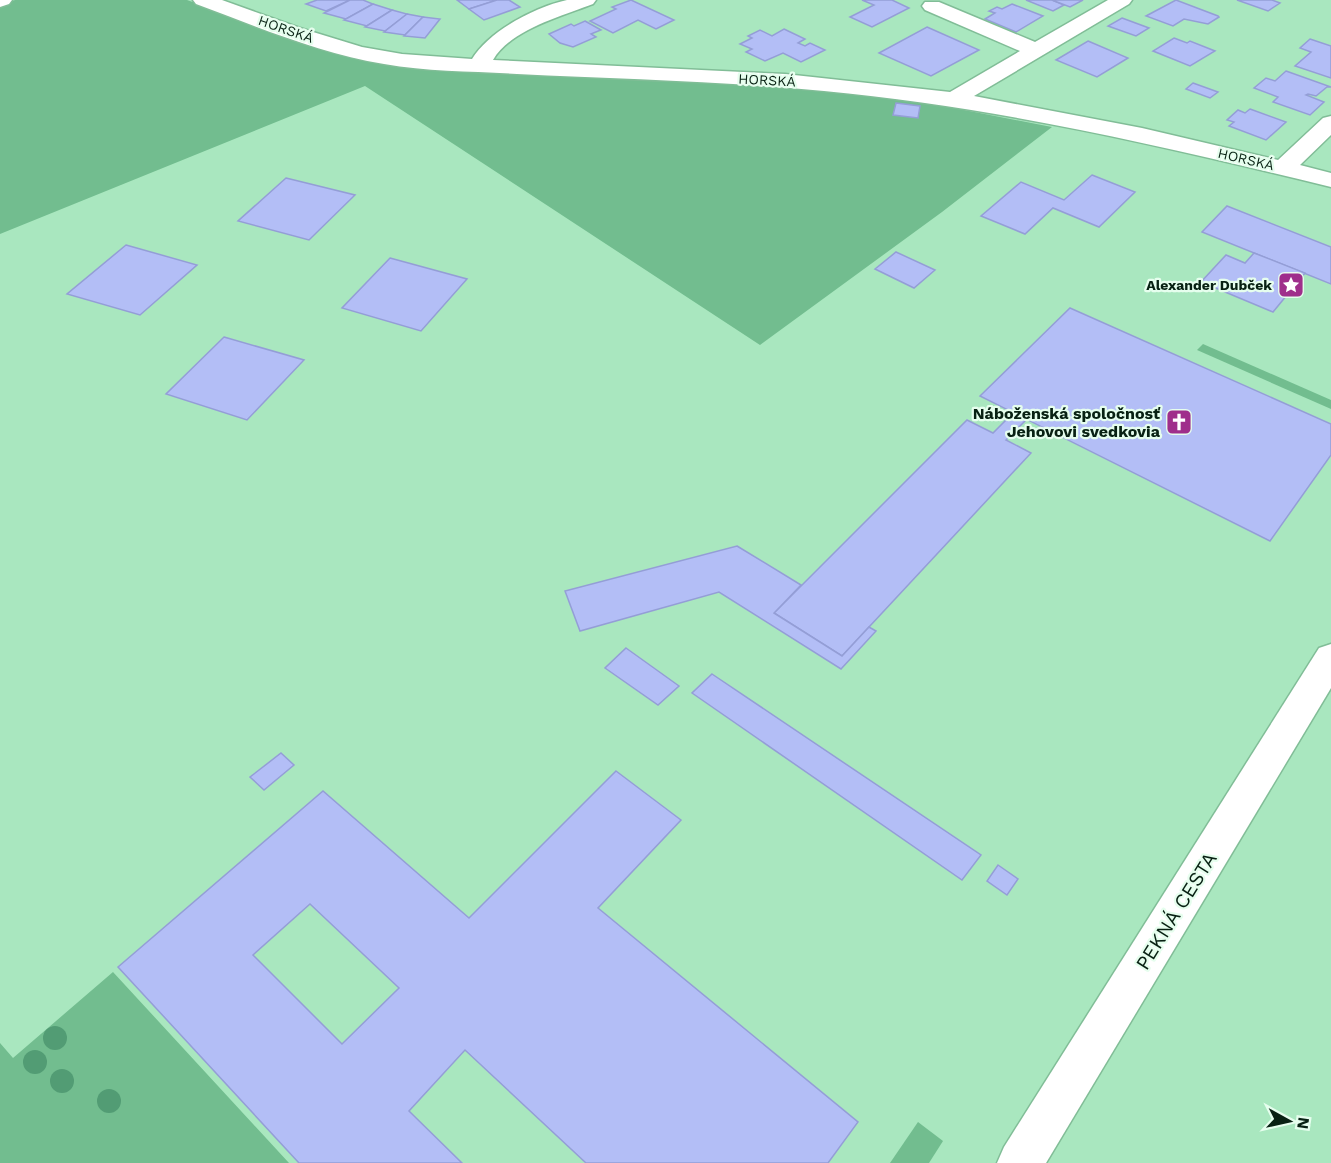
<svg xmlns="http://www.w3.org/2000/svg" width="1331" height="1163" font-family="'Work Sans',sans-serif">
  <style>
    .green { fill: #72bd8f }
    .building { fill: #b3bef6; stroke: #949ed6; stroke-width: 1.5; fill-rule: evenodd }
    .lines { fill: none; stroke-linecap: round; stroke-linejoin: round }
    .minor-casing { stroke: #81bd97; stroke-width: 3 }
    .minor { fill: #fff; fill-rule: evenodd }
    .tree { fill: #529c74 }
    .labels { text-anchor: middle; stroke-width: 4.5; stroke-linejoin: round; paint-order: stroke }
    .far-street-label { font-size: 14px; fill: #082113; stroke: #e6feee }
    .far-poi-label { font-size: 14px; font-weight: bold; fill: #082113; stroke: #e6feee; text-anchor: end }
    .poi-label { font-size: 16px; font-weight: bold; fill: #082113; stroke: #e6feee; text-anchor: end }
    .near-street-label { font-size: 20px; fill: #082113; stroke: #e6feee }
  </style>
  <rect width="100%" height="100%" fill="#a9e7bf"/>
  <!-- green -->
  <g class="green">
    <polygon points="15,0 187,0 321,47 476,71 761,85 862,93 908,99 1052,127 942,212 760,345 365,86 0,234 0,5"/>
    <polygon points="1203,344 1331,400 1331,409 1197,350"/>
    <polygon points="113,972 289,1163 0,1163 0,1043 13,1058"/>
    <polygon points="918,1122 943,1141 929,1163 890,1163"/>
  </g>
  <!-- building -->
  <g class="building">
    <polygon points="317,0 350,0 326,11 306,4"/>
    <polygon points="350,0 363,0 373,4 346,19 324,13"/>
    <polygon points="457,0 497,0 469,9"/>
    <polygon points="497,0 509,0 520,7 484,20 469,9"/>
    <polygon points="631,0 674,20 656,29 638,20 613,33 590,21 616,9 612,7"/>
    <polygon points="862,0 892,0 909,8 872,27 850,17 874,5"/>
    <polygon points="1026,0 1052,0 1064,5 1053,11"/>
    <polygon points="1052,0 1083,0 1070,7"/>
    <polygon points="1176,0 1218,16 1219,17 1208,24 1184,19 1173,26 1146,16"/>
    <polygon points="1237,0 1272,0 1280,3 1268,11"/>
    <polygon points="373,4 392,10 367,26 344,20"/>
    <polygon points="1012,4 1043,16 1016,32 985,19 995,13 989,11 997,7 1002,9"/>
    <polygon points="392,10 407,14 385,31 365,27"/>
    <polygon points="407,14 423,17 405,35 384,32"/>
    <polygon points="423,17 440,19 425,38 404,36"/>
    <polygon points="1122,18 1149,28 1136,36 1108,26"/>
    <polygon points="585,21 601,30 591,34 596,37 573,47 560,43 549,34 571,24 574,26"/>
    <polygon points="927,27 979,50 931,76 879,53"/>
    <polygon points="784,29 805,39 798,43 805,46 810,43 825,50 801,62 783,53 765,61 746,52 752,49 740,44 752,38 748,36 760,30 772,36"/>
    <polygon points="1174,38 1187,43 1190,41 1215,51 1190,66 1153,51"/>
    <polygon points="1310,39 1331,46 1331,78 1295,66 1311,52 1300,48"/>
    <polygon points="1088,41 1128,58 1097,77 1056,60"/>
    <polygon points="1286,71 1331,87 1327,87 1316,96 1308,94 1306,95 1324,102 1310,115 1273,102 1278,97 1254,88 1266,78 1275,81"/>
    <polygon points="1193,83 1218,92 1210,98 1186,89"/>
    <polygon points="896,103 920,106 918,118 893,115"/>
    <polygon points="1250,109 1286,122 1266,140 1229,126 1234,122 1227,120 1238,110 1245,113"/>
    <polygon points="1092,175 1135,192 1099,227 1053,208 1025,234 981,216 1021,182 1064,200"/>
    <polygon points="286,178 355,195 309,240 238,221"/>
    <polygon points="1227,206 1331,247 1331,284 1202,232"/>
    <polygon points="126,245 197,265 140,315 67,294"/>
    <polygon points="896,252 935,270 914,288 875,269"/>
    <polygon points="1254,253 1305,273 1273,312 1201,282 1226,255 1245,263"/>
    <polygon points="390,258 467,279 421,331 342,308"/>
    <polygon points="1070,308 1331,424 1331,455 1270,541 980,396"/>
    <polygon points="224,337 304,360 247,420 166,394"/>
    <polygon points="1013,413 1027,419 1006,440 1031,453 842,656 774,613 967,420 993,433"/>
    <polygon points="737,546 801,585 774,613 842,656 869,627 876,631 841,669 719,592 580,631 565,591"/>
    <polygon points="626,648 679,686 658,705 605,668"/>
    <polygon points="712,674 981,855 962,880 692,693"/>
    <polygon points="281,753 294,765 264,790 250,777"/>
    <path d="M616 771 681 820 598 908 858 1122 828 1163H586L465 1050 409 1111 462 1163H299L118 967 323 791 469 918ZM310 904 399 988 342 1044 253 955Z"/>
    <polygon points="998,865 1018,879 1007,895 987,881"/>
  </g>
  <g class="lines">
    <defs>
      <g id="minor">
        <polygon points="0,0 12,0 9,4 0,7"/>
        <path d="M193 0H222L300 28 362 47 402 54 472 59C489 31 535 7 567 0 576 0 587 0 596 0L593 4C562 16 510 30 493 60L785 74 950 92 1020 51 925 10 922 6 925 2H939L1035 42 1108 0H1132L1129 4 974 96 1142 128 1278 160 1323 118 1331 116V135L1300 165 1331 173V187C1163 146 996 107 824 91 722 81 619 79 517 74 473 71 428 72 384 64 319 53 258 27 196 4Z"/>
        <polygon points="1331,644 1331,688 1046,1163 997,1163 1004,1147 1319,648"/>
      </g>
    </defs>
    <!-- minor casing -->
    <use href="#minor" class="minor-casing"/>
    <!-- minor -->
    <use href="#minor" class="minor"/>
  </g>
  <!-- trees -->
  <g class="tree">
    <circle cx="55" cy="1038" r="12"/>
    <circle cx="35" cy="1062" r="12"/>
    <circle cx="62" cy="1081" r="12"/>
    <circle cx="109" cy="1101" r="12"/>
  </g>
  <!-- icons -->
  <defs>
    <symbol id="sight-square" viewBox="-11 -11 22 22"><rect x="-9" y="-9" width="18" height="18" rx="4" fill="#9f2e8b" stroke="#e6feee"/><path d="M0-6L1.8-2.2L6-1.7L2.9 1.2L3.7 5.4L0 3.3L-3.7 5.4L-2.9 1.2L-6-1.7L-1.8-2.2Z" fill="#fff"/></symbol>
    <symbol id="church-square" viewBox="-11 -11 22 22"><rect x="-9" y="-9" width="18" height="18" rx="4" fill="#9f2e8b" stroke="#e6feee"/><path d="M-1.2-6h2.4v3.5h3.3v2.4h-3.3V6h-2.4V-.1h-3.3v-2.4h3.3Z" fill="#fff"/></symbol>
  </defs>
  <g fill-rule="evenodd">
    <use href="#sight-square" x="1276" y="270" width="30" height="30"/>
    <use href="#church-square" x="1164" y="407" width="30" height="30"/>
  </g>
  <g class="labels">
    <!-- far-street labels -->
    <g class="far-street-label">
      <text transform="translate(286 29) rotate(19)" y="5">HORSKÁ</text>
      <text transform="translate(767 80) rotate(3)" y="5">HORSKÁ</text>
      <text transform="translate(1246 159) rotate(13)" y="5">HORSKÁ</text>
    </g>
    <!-- far-poi labels -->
    <g class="far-poi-label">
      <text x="1272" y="290">Alexander Dubček</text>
    </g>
    <!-- poi labels -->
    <g class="poi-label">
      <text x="1160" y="419">Náboženská spoločnosť<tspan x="1160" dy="18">Jehovovi svedkovia</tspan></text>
    </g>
    <!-- near-street labels -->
    <g class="near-street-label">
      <text transform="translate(1176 911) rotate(-58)" y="7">PEKNÁ CESTA</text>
    </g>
  </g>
  <!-- north arrow -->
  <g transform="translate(1289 1121) rotate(98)" stroke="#e6feee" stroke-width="4.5" paint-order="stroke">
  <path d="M0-4.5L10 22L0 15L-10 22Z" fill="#082113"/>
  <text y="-9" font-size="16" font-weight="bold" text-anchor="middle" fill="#082113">N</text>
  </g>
</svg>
